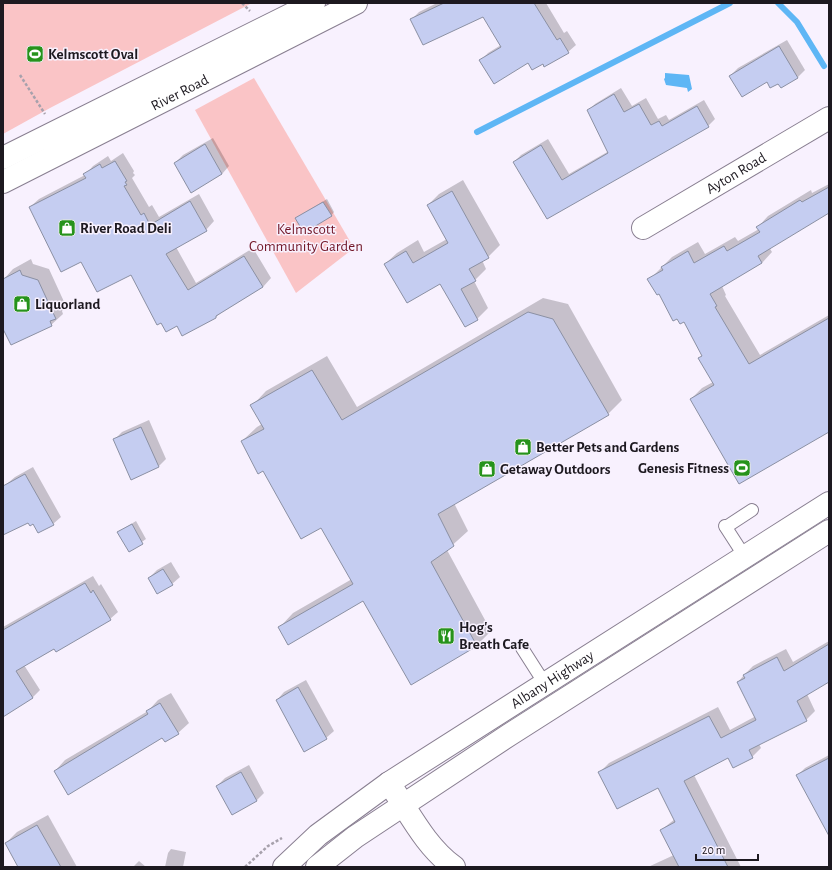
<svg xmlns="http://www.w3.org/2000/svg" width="832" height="870" font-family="'Alegreya Sans',sans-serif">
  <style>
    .green { fill: #fac4c6 }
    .water { fill: #5eb6f5 }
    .shadow { fill: #0003 }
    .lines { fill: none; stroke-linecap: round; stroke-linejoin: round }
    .stream { stroke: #5eb6f5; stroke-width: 6 }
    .building { fill: #c5cdf1; stroke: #8b90a3 }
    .service-casing { stroke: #897f91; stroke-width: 14 }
    .minor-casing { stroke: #897f91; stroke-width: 24 }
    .tertiary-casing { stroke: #897f91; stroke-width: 24 }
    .secondary-casing { stroke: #897f91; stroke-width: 24 }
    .trunk-casing { stroke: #897f91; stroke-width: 24 }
    .path { stroke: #a7a1ac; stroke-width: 2.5; stroke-dasharray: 3 2; stroke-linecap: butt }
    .service { stroke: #fff; stroke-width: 12 }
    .minor { stroke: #fff; stroke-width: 22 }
    .tertiary { stroke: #fff; stroke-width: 22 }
    .secondary { stroke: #fff; stroke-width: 22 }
    .trunk { stroke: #fff; stroke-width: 22 }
    .labels { text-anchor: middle; stroke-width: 3; stroke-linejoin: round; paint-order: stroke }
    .poi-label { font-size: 15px; font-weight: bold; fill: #1d1920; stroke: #f8f1fe; text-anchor: start }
    .street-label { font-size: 15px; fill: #1d1920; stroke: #f8f1fe }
    .park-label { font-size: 15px; fill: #721728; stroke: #f8f1fe }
  </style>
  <rect width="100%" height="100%" fill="#f8f1fe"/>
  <!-- green -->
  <g class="green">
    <polygon points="3,3 252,3 50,108 3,134"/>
    <polygon points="254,78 354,248 296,293 195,110"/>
  </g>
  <!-- water -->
  <polygon class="water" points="665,73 689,75 692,89 688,92 687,88 666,85 664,79 665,78"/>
  <!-- shadow -->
  <g class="shadow">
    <polygon points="437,3 546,3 564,33 567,31 576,45 568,52 545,66 543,63 481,60 488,53 501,45 483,16 411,20 419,12"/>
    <polygon points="787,40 805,70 797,78 779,83 730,76 738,68"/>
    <polygon points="621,88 632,106 646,98 658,119 666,115 669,120 704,100 715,119 708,126 547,218 514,162 521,155 548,139 569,174 609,151 588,111 595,104"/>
    <polygon points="213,138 229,166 222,174 191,191 175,163 183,155"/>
    <polygon points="123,153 134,171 133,173 135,175 132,178 149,207 152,205 159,217 199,194 214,221 206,230 176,247 196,283 253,248 271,278 263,287 222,312 216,317 177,325 131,274 81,261 30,207 39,199 85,175 93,166 108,156 111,161"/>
    <polygon points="463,180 500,245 488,257 482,260 486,269 474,281 488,308 477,319 440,283 385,264 397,253 418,240 424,252 447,239 428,205 439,194"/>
    <polygon points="829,184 829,212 769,247 772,252 762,263 722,286 726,295 725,296 760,355 829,315 829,431 691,399 702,388 713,382 700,358 703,355 684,321 649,280 672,257 698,242 705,254 735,237 738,241 759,229 758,227 768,216 811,190 812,193"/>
    <polygon points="327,199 334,212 331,216 296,218"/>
    <polygon points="31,259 33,264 49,269 66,306 62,311 63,314 51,325 3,326 3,280 13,269"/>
    <polygon points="543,298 568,304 622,400 608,414 454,503 468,531 447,550 491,631 477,645 412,683 364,600 279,628 293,613 352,579 322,527 263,470 242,441 257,427 262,424 252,406 266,391 327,356 357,407"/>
    <polygon points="149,420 166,459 159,466 132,479 114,440 122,432"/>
    <polygon points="33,467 61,517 53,524 29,521 3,535 3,487 15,477"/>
    <polygon points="136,521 146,539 129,551 118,532"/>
    <polygon points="171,562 180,577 172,584 149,578 157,570"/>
    <polygon points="93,576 99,586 101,584 118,612 110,619 24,665 40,690 33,697 3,716 3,627"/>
    <polygon points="829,641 829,681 807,694 815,711 806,720 759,744 761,748 752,757 734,766 729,757 694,775 741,867 648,867 674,855 661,830 675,819 658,786 600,772 609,763 718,707 730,730 756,716 738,682 744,675 753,666 786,649 793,662"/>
    <polygon points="306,680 334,731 326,738 277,700 284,692"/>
    <polygon points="171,693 189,723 178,733 162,736 55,771 65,760 148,711 158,700"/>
    <polygon points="829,755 829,836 798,775 805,768"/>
    <polygon points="249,765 264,793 257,800 233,814 217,786 225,778"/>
    <polygon points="48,815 77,867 20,867 6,843 17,832"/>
    <polygon points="171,849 186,852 183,867 165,867 168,853"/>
    <polygon points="139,861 146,867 133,867"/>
  </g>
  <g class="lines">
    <!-- stream -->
    <g class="stream">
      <polyline points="778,3 797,22 824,66"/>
      <polyline points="477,132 730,3"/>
    </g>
  </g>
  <!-- building -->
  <g class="building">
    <polygon points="444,3 534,3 557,40 560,38 569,53 544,67 543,64 532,70 528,63 494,84 479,60 501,47 483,17 423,45 410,19"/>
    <polygon points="779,46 798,78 781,88 778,84 770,88 767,82 742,97 729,76"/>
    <polygon points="614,94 624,112 639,104 651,125 659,121 662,126 697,106 709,127 547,219 513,162 541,145 562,180 608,153 587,110"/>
    <polygon points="205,144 222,174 191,193 174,163"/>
    <polygon points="115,161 127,181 125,182 127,185 124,186 141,215 144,213 150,225 190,201 207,231 166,254 188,290 244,256 263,287 216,316 216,318 182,336 177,326 166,332 161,323 157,325 131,275 97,292 81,262 61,272 29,207 86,178 83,174 100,164 102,168"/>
    <polygon points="829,187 829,213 758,256 762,263 710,294 717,306 715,307 749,364 829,318 829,432 739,484 690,399 714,385 698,358 702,356 684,322 680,324 677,319 673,321 659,294 657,295 647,279 663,270 661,267 688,251 694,263 724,246 727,251 760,232 756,227 800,200 802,202"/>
    <polygon points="452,191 489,258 469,269 476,281 461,289 478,320 465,327 440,284 407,303 384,264 406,251 413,263 448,243 427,205"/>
    <polygon points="323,202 332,216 304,233 295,218"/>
    <polygon points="20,270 22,275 38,280 56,319 50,321 52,326 11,345 3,329 3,279"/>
    <polygon points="528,312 553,319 609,415 438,514 454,546 431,562 477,646 411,685 363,601 288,645 278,627 353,584 321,528 301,539 263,471 258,474 241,441 264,429 250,405 312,370 342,420"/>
    <polygon points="141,427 159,467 131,480 113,439"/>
    <polygon points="25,474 54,525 38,533 33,524 30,526 28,523 3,535 3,486"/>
    <polygon points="132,524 143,544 129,552 117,532"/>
    <polygon points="163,569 173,585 157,594 148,578"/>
    <polygon points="85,583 91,593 93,590 111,620 56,652 54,649 16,671 33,698 3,717 3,630"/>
    <polygon points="829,644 829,682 797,701 807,721 749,750 753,758 733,768 728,758 684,781 728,867 679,867 660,830 675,822 658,788 617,809 598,772 709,716 721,738 756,720 737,682 745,678 743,675 777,657 784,671"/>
    <polygon points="298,687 327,739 304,752 276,700"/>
    <polygon points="160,703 179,734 165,742 162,738 68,795 54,771 148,714 146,711"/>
    <polygon points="829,758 829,836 796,775"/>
    <polygon points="241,772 257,801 232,815 216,786"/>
    <polygon points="37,825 61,867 18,867 5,843"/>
  </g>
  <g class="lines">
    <defs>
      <g id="service">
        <polyline points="725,526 745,557"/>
        <polyline points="726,527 752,510"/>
        <polyline points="522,648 545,684"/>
      </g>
      <g id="minor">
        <path id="s1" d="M643 228 829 118"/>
      </g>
      <path id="tertiary" d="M389 783C409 812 425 846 454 867"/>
      <g id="secondary">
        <polyline points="3,158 314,3"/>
        <path id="s2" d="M3 182 356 3"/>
      </g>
      <g id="trunk">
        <path id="s3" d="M284 867 318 835 389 783 829 503"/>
        <polyline points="317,867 355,837 509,735 829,531"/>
      </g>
    </defs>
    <!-- service casing -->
    <use href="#service" class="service-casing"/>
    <!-- minor casing -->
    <use href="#minor" class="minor-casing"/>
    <!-- tertiary casing -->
    <use href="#tertiary" class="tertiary-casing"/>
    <!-- secondary casing -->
    <use href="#secondary" class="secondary-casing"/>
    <!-- trunk casing -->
    <use href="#trunk" class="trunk-casing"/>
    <!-- path -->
    <g class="path">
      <polyline points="242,3 250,11"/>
      <polyline points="20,75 45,114"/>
      <polyline points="245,867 268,846 282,838"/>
    </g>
    <!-- service -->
    <use href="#service" class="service"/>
    <!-- minor -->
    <use href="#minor" class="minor"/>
    <!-- tertiary -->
    <use href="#tertiary" class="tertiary"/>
    <!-- secondary -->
    <use href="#secondary" class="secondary"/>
    <!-- trunk -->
    <use href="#trunk" class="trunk"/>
  </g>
  <!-- icons -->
  <defs>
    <symbol id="stadium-square" viewBox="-11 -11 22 22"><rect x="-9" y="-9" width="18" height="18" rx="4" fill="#26931b" stroke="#f8f1fe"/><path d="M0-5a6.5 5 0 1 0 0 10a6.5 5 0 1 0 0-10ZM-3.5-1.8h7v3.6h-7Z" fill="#fff"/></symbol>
    <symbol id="shop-square" viewBox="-11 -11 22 22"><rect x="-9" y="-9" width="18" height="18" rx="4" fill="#26931b" stroke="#f8f1fe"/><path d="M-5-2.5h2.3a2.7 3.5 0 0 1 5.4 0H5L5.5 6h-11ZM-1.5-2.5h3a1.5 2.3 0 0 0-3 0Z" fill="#fff"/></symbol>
    <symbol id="restaurant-square" viewBox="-11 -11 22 22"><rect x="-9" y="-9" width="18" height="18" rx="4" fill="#26931b" stroke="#f8f1fe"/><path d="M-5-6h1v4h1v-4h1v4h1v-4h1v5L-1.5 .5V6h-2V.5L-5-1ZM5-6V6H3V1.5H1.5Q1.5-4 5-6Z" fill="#fff"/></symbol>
  </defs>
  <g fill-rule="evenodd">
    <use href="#stadium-square" x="25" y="44" width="20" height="20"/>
    <use href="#shop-square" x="57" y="218" width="20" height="20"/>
    <use href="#shop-square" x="12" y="294" width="20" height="20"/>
    <use href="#shop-square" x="513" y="437" width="20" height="20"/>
    <use href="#stadium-square" x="732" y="458" width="20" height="20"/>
    <use href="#shop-square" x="477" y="459" width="20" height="20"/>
    <use href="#restaurant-square" x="436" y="626" width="20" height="20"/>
  </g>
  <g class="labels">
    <!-- poi labels -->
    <g class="poi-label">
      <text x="48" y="59">Kelmscott Oval</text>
      <text x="80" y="233">River Road Deli</text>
      <text x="35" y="309">Liquorland</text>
      <text x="536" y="452">Better Pets and Gardens</text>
      <text x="729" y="473" text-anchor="end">Genesis Fitness</text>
      <text x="500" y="474">Getaway Outdoors</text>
      <text x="459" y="632">Hog's<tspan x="459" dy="17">Breath Cafe</tspan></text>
    </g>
    <!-- street labels -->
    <g class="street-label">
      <text dy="5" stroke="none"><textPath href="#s2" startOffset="198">River Road</textPath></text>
      <text dy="5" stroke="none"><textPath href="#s1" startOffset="108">Ayton Road</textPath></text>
      <text dy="5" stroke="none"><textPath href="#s3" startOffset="328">Albany Highway</textPath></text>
    </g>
    <!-- park labels -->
    <g class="park-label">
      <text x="306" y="234">Kelmscott<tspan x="306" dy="17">Community Garden</tspan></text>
    </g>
  </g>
  <!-- border -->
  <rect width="832" height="870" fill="none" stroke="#1d1920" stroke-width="8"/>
  <!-- scale -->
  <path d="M696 854v6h62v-6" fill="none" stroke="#1d1920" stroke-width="2"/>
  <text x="702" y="854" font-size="12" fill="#1d1920" stroke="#f8f1fe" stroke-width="3" paint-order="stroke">20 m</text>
</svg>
